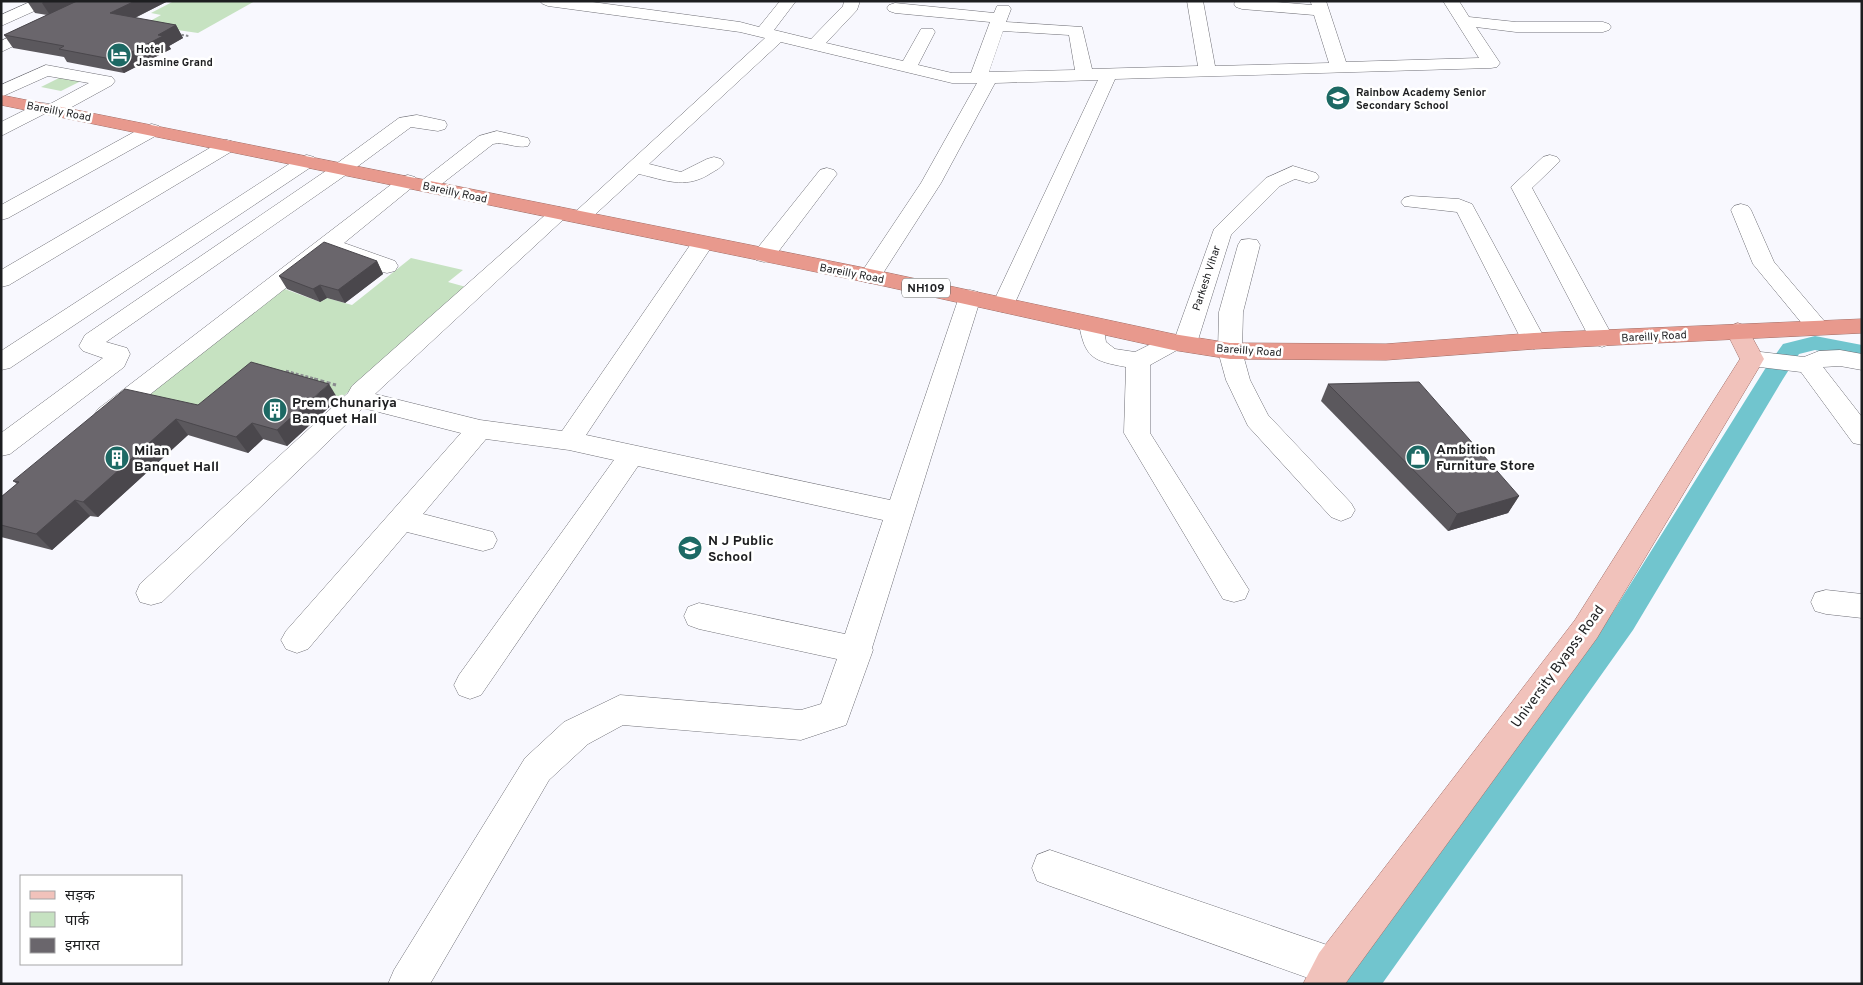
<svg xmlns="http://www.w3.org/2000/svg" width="1863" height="985" font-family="Overpass,'Noto Sans Devanagari',sans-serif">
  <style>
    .green { fill: #c6e2c1 }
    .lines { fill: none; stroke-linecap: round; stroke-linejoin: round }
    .canal { fill: #71c5ce; fill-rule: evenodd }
    .minor-casing { stroke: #6f6f76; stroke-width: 1 }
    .major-casing { stroke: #a16e67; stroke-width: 1 }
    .highway-casing { stroke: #a16e67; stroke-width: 1 }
    .path-far2 { stroke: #8a8b8f; stroke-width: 2; stroke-dasharray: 2.5 2; stroke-linecap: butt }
    .path-far1 { stroke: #8a8b8f; stroke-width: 2.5; stroke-dasharray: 3 2; stroke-linecap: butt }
    .path { stroke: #8a8b8f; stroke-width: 3; stroke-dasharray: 4 2.5; stroke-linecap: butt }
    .minor { fill: #fff; fill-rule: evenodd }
    .major { fill: #f1c2bb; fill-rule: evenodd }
    .highway { fill: #e8998d; fill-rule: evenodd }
    .wall { fill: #5b585d }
    .shaded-wall { fill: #4a474c }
    .building { fill: #6a666c; stroke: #4a474c }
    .labels { text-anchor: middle; stroke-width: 5; stroke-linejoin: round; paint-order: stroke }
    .far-poi-label { font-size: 11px; font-weight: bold; fill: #1d1e20; stroke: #fff; text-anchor: start }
    .far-street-label { font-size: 11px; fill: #1d1e20; stroke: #fff }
    .shield { fill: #fff; stroke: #616263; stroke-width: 1 }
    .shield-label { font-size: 12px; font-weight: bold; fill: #1d1e20 }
    .poi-label { font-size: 14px; font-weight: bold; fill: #1d1e20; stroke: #fff; text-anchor: start }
    .street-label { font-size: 14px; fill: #1d1e20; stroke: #fff }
  </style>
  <rect width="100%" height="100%" fill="#f8f8fe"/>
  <!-- green -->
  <g class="green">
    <polygon points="174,1 255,1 198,33 143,25 161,15 151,13"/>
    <polygon points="63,76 83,80 61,91 41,87"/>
    <polygon points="411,258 463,270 448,282 466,287 339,400 261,378 210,421 135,404 282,288 320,302 327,298 352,305"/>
  </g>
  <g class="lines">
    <!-- canal -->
    <polygon class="canal" points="1815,336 1862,345 1862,360 1815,350 1799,354 1783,379 1633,630 1382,984 1340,984 1346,971 1613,612 1765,369 1783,344"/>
    <defs>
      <g id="minor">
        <polygon points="32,1 53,1 50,4 1,26 1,15"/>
        <polygon points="84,1 105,1 102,4 1,52 1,41"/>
        <path d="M540 1H585L740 22 759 27 780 1H796L774 30 811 39 843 6 844 1H860L857 10 826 43 903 61 921 29H933L935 32 918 65 952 73H971L990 22 895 13 889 11 887 8 889 5 895 3 994 13 997 6H1009L1011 9 1006 22 1082 27 1092 69 1198 66 1187 1H1203L1215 66 1329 63 1314 15 1242 9 1236 7 1234 4 1236 1H1264L1312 5 1310 1H1326L1346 62 1479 58 1443 1H1459L1469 17 1516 22H1603L1609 24 1611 27 1609 30 1603 32H1516L1476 27 1500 63 1497 67 1491 68 1115 79 1014 305 1011 310 1003 312 995 310 992 305 1098 80 995 83 941 183 878 281 870 283 862 281 859 276 921 183 977 83H952L781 42 649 164 681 172 707 159 714 157 721 159 724 163C720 169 714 171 708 175 684 189 665 180 639 174L588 221 581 223 574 221 571 217 574 213 765 38 740 32 548 6 543 4ZM1003 31 1069 35 1075 70 989 72Z"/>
        <polygon points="46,65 106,76 112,77 115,81 112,85 59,114 53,115 46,113 1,136 1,122 37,104 43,103 50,104 89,83 48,76 1,97 1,85"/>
        <polygon points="417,115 445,121 447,125 445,129 438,131 411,127 350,172 106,342 127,348 130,354 124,367 10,454 1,456 1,433 103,358 83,351 79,346 85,335 336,164 399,118"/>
        <polygon points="152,124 159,126 161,130 159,134 8,218 1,220 1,205 145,126"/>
        <path d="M497 131 528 138 530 142 528 146C516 149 504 141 493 144L434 190 427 192 420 190 417 186 420 182 479 136Z"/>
        <polygon points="227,140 234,142 237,146 234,150 9,285 1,287 1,270 220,142"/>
        <polygon points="307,155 314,157 317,161 314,165 10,368 1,370 1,351 300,157"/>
        <polygon points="1550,155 1557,157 1560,161 1532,188 1614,339 1610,344 1602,347 1594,344 1590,339 1511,187 1543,157"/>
        <path d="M1293 166 1316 173 1319 177 1316 181 1309 183 1295 179 1280 186 1231 235 1197 343 1193 348 1185 351 1179 349 1150 365V433L1249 590 1245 599 1234 602 1223 599 1124 433 1126 367C1093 361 1085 358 1079 324L1083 319 1091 317 1099 319 1103 324 1106 342 1115 349 1135 352 1165 337 1176 335 1214 229 1266 178Z"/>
        <polygon points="827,168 834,170 837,174 772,260 764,262 756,260 753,255 756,250 820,170"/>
        <polygon points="408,175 415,177 418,181 415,185 344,243 395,261 398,266 395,271 387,273 379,271 333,251 116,421 107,424 98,421 94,415 98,409 401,177"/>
        <polygon points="1411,196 1459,199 1472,204 1546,341 1542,346 1534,349 1526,346 1522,341 1457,212 1404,206 1401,202 1404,198"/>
        <polygon points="1741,204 1748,206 1751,210 1774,262 1825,322 1829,327 1825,332 1817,334 1809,332 1753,264 1731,210 1734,206"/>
        <polygon points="559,207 566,209 569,213 566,217 375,394 480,420 562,431 695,238 703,237 711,238 714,243 586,435 890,500 959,297 962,292 970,290 978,292 981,297 872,648 873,650 846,725 801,740 623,725 588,744 549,780 430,984 388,984 394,970 525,758 564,722 620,695 801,710 821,704 837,659 699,629 688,625 684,616 688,607 699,603 845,634 883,520 638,466 481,695 470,699 459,695 454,685 459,675 614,460 569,450 486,439 423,514 493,532 497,540 493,548 483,551 407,532 308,649 297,653 286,649 281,640 286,631 461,433 363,408 162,602 151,605 140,602 136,593 140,584 348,393 352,386 552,209"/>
        <polygon points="1249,239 1257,240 1260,245 1243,312 1242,351 1250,380 1268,415 1351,503 1355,510 1351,517 1341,521 1331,517 1248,426 1226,380 1218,351 1219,312 1238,245 1241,240"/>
        <polygon points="1840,350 1862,354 1862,370 1840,366 1823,367 1862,417 1862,445 1853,443 1801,372 1743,365 1740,359 1743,353 1752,351 1804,357 1819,351"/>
        <polygon points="1826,590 1862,594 1862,618 1826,614 1815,611 1811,602 1815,593"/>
        <polygon points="1050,850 1333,947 1347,953 1353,967 1347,981 1340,984 1325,984 1050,886 1037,881 1032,868 1037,855"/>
      </g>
      <polygon id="major" points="1738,323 1746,326 1764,359 1597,638 1345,984 1303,984 1319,953 1575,620 1740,359 1726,331 1730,326"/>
      <polygon id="highway" points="1,95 870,269 1173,334 1230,343 1386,344 1534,333 1862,319 1862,333 1534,349 1386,360 1230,359 1173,350 870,283 1,105"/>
    </defs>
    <!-- minor casing -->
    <use href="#minor" class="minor-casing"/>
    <!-- major casing -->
    <use href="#major" class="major-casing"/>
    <!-- highway casing -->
    <use href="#highway" class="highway-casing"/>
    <!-- path-far2 -->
    <polyline class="path-far2" points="177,34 189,36"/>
    <!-- path-far1 -->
    <polyline class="path-far1" points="286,371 319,380"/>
    <!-- path -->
    <polyline class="path" points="314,379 336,385"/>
    <!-- minor -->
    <use href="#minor" class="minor"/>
    <!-- major -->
    <use href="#major" class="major"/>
    <!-- highway -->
    <use href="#highway" class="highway"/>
  </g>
  <!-- wall -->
  <g class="wall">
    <polygon points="27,1 168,1 135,18 176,25 183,38 169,46 171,49 124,73 67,62 64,57 13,48 4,35 47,15 35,13"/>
    <polygon points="377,261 383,274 345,303 327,298 320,302 287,289 279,276"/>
    <polygon points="1328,384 1519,496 1508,513 1448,531 1321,401"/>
    <polygon points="338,399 287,446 263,439 248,453 188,435 98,517 90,516 52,550 1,537 1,497 17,484 13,481 198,405"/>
  </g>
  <!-- shaded-wall -->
  <g class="shaded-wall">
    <polygon points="44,1 80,1 50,15 42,3"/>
    <polygon points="135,1 168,1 118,26 110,13"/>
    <polygon points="176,25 183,38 169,46 171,49 124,73 116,60 158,35"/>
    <polygon points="377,261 383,274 345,303 338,290"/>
    <polygon points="320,285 327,298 320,302 313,289"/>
    <polygon points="329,384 338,399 287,446 277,430"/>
    <polygon points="176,419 188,435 98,517 83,502"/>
    <polygon points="252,423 263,439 248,453 236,437"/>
    <polygon points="1519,496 1508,513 1448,531 1457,514"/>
    <polygon points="75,500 90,516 52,550 36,534"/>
  </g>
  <!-- building -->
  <g class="building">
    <polygon points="77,1 135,1 110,13 176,25 158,35 163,36 116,60 59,49 64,46 4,35"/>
    <polygon points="324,242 377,261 338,290 320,285 313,289 279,276"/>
    <polygon points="251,362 329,384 277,430 252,423 236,437 176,419 83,502 75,500 36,534 1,525 1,497 19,482 13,481 125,389 198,405"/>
    <polygon points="1419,382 1519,496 1457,514 1328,384"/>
  </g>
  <!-- icons -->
  <defs>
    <symbol id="hotel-disc" viewBox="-11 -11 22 22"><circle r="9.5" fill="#1d6964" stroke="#fff"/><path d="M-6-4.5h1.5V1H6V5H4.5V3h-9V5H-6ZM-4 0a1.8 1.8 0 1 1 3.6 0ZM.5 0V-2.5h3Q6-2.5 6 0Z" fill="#fff"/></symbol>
    <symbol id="school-disc" viewBox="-11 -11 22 22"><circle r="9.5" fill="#1d6964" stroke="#fff"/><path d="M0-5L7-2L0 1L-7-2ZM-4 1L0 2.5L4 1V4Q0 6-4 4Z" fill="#fff"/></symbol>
    <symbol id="building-disc" viewBox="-11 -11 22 22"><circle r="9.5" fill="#1d6964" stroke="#fff"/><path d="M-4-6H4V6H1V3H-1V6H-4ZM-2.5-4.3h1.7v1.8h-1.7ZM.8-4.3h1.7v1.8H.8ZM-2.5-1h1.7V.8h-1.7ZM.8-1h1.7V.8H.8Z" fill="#fff"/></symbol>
    <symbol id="shop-disc" viewBox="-11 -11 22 22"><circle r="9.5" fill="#1d6964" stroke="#fff"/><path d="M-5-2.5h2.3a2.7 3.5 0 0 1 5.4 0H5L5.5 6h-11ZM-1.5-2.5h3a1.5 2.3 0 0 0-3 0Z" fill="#fff"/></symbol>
  </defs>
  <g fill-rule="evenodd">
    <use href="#hotel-disc" x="105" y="41" width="28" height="28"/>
    <use href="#school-disc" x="1324" y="84" width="28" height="28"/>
    <use href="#building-disc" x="261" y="396" width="28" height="28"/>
    <use href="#shop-disc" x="1404" y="443" width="28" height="28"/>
    <use href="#building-disc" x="103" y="444" width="28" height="28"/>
    <use href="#school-disc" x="676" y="534" width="28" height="28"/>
  </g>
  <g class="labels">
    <!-- far-poi labels -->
    <g class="far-poi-label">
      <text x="136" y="53">Hotel<tspan x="136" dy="13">Jasmine Grand</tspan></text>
      <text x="1356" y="96">Rainbow Academy Senior<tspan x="1356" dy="13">Secondary School</tspan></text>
    </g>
    <!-- far-street labels -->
    <g class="far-street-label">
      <text transform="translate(59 111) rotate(11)" y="4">Bareilly Road</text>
      <text transform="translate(455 192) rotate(12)" y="4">Bareilly Road</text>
      <text transform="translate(852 273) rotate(11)" y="4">Bareilly Road</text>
      <text transform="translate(1206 278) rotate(-72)" y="4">Parkesh Vihar</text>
      <text transform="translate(1654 336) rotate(-3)" y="4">Bareilly Road</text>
      <text transform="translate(1249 350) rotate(4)" y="4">Bareilly Road</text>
    </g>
    <!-- shield labels -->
    <rect class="shield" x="902" y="278.5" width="48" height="19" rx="4"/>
    <g class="shield-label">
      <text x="926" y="292">NH109</text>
    </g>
    <!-- poi labels -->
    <g class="poi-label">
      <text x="292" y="407">Prem Chunariya<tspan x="292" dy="16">Banquet Hall</tspan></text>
      <text x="1436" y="454">Ambition<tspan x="1436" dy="16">Furniture Store</tspan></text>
      <text x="134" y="455">Milan<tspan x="134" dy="16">Banquet Hall</tspan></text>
      <text x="708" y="545">N J Public<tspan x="708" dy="16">School</tspan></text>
    </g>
    <!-- street labels -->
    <g class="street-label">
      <text transform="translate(1557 666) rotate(-54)" y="5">University Byapss Road</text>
    </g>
  </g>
  <!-- border -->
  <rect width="1863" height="985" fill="none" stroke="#1d1e20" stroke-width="5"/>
  <!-- legend -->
  <rect x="20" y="875" width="162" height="90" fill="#ffffff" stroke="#a5a5a6"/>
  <rect x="30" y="891" width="25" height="8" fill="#f1c2bb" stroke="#a5a5a6"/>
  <text x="65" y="900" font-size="15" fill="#1d1e20">सड़क</text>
  <rect x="30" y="912" width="25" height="15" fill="#c6e2c1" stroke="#a5a5a6"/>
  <text x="65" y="925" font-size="15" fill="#1d1e20">पार्क</text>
  <rect x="30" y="938" width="25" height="15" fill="#6a666c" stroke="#a5a5a6"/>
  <text x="65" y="950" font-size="15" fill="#1d1e20">इमारत</text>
</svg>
